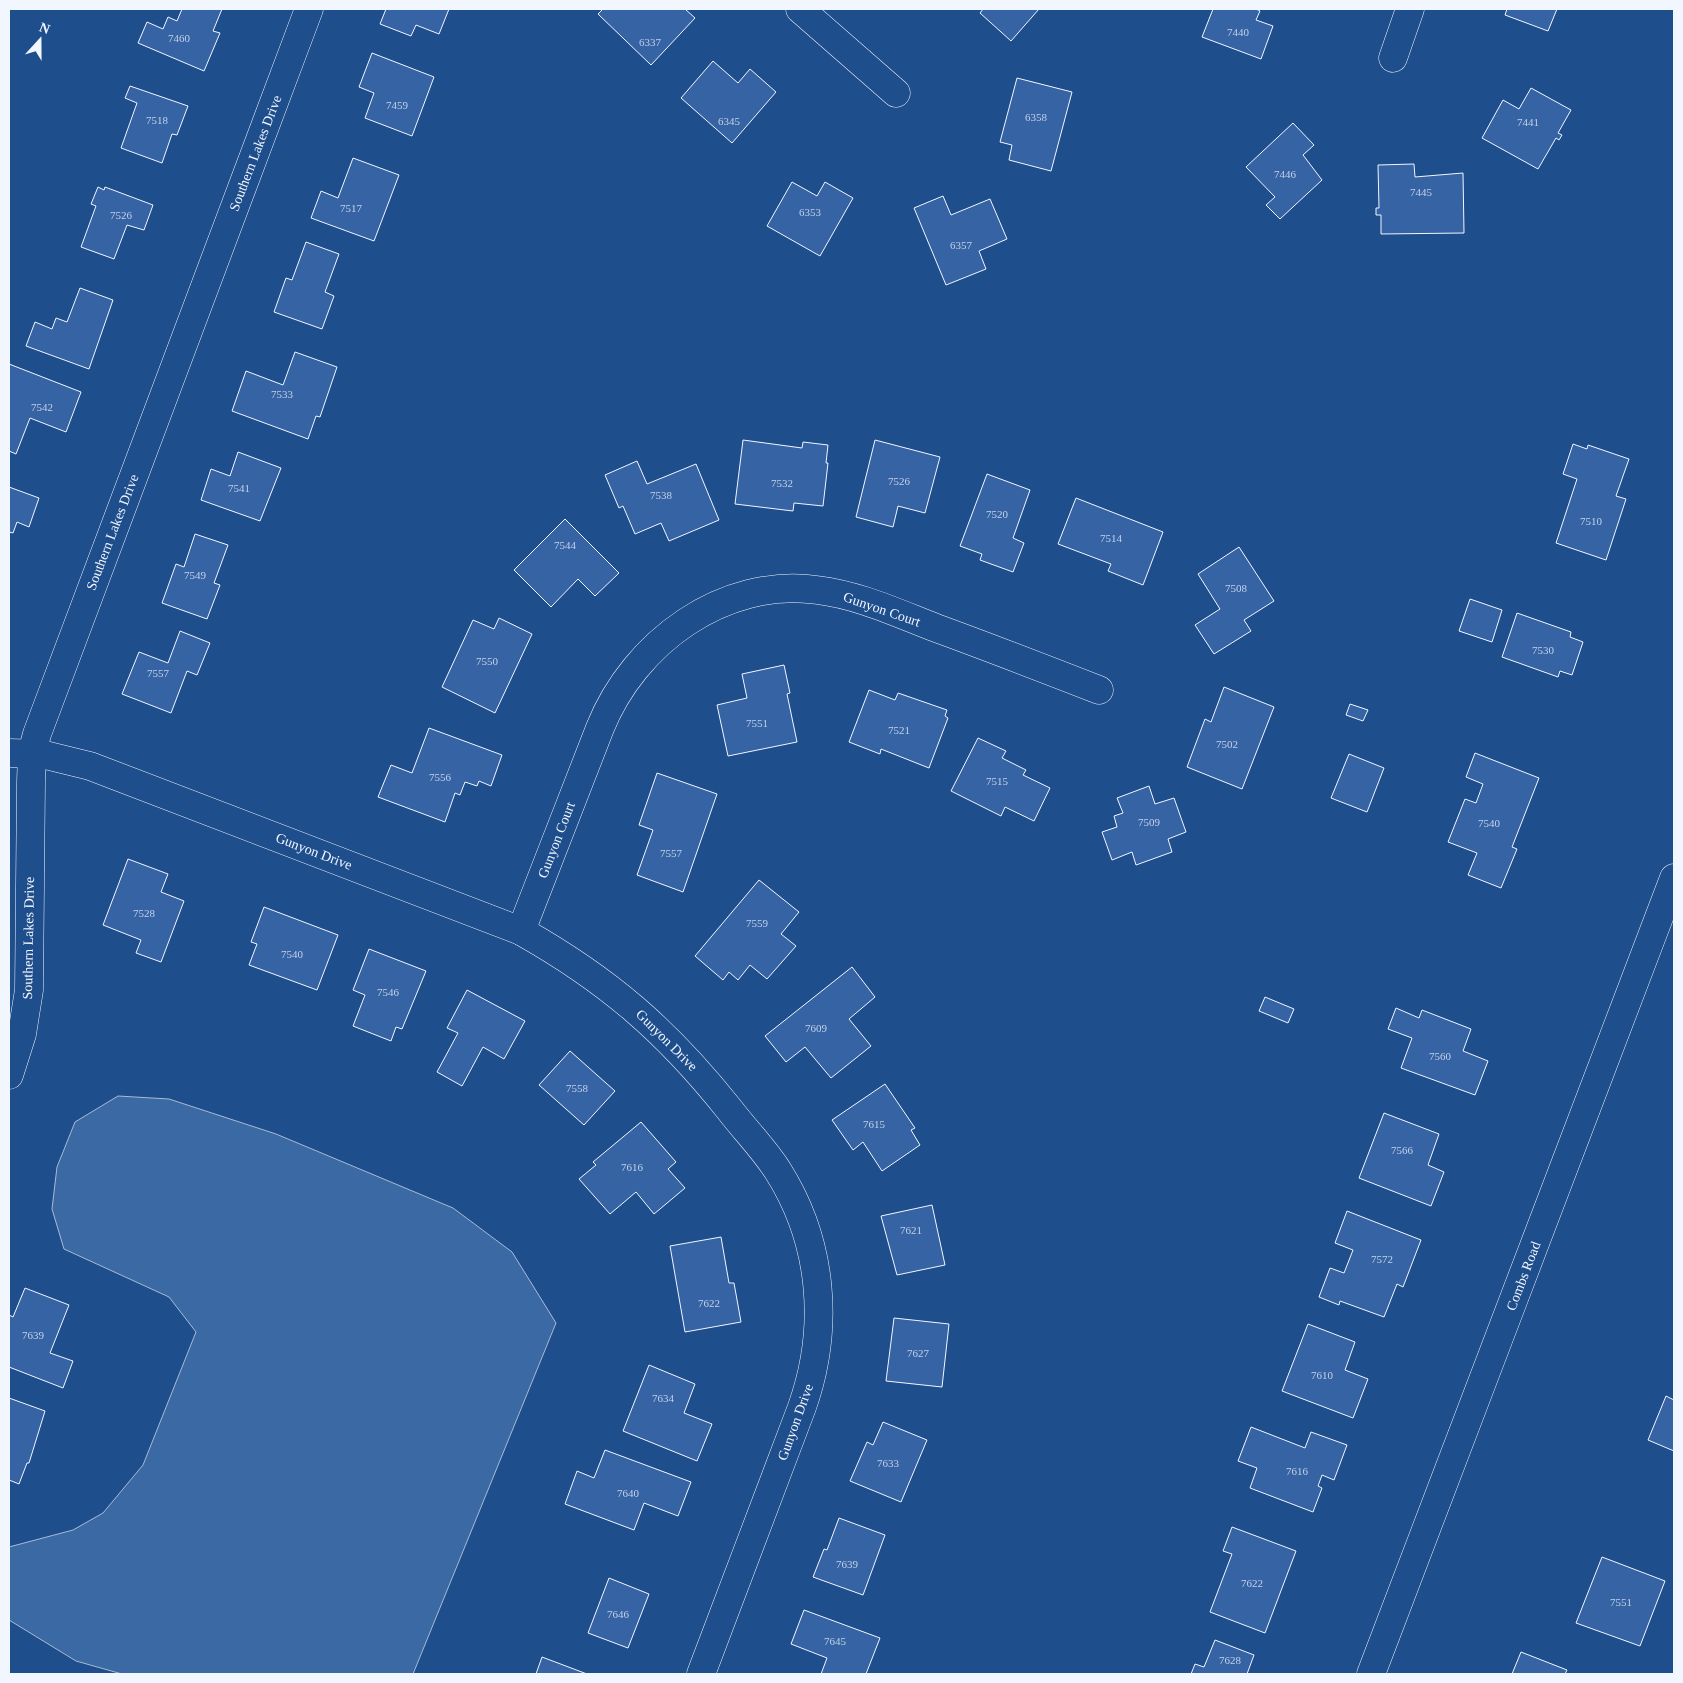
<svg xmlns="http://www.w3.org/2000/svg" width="1683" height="1683" font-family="'Times New Roman',serif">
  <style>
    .water { fill: #3b69a3; stroke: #a8bbd7 }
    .building { fill: #3563a3; stroke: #f2f6ff }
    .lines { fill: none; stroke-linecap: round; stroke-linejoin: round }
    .minor-casing { stroke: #f2f6ff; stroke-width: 29 }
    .tertiary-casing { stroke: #f2f6ff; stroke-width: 29 }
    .minor { stroke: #1f4e8c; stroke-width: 28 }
    .tertiary { stroke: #1f4e8c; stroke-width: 28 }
    .labels { text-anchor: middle; stroke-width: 4; stroke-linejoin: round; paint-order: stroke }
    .number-label { font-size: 11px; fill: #c3d1e8 }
    .street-label { font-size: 14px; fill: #f2f6ff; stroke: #1f4e8c }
  </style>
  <rect width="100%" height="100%" fill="#1f4e8c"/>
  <!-- water -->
  <polygon class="water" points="118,1096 169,1099 276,1134 453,1208 512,1252 556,1323 413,1674 122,1674 76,1661 9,1620 9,1547 73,1530 103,1513 143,1465 196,1332 169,1297 64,1249 52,1209 57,1167 75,1122"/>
  <!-- building -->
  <g class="building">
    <polygon points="182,9 222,9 213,31 220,33 204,71 138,43 147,22 163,29 168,17 177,21"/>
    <polygon points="386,9 449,9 439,34 416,25 411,36 380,24"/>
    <polygon points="603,9 685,9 695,18 651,65 598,14"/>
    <polygon points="983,9 1039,9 1011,41 980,13"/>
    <polygon points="1213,9 1256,9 1260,11 1256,20 1273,26 1261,59 1202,37"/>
    <polygon points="1507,9 1557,9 1548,31 1505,15"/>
    <polygon points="372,53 434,77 412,136 365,118 374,93 359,87"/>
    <polygon points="713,61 738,83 750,69 776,92 732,143 681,98"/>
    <polygon points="1017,78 1072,92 1051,171 1009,160 1012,145 1000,142"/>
    <polygon points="130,86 188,106 177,135 172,134 162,163 121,148 137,103 125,98"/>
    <polygon points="1531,88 1571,110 1558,133 1562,135 1559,140 1556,138 1538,169 1482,138 1503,100 1519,109"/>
    <polygon points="1293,123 1314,145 1303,155 1322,180 1280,219 1266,205 1275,197 1246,167"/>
    <polygon points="353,158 399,175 374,241 311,218 321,191 338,198"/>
    <polygon points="1414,164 1415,177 1463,173 1464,233 1381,234 1381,215 1376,215 1376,208 1379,208 1378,165"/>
    <polygon points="792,182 817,196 825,182 853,198 820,256 767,226"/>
    <polygon points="98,187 104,190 105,187 153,205 144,230 127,225 114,259 81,247 96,206 91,204"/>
    <polygon points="943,196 951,215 990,199 1007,239 979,251 986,269 946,285 914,208"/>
    <polygon points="306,242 339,254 325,292 334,296 322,329 274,312 286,278 292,280"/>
    <polygon points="80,288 113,300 89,369 26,346 35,322 52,329 56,318 67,322"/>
    <polygon points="295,352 337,367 320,417 316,416 308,439 232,411 246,371 283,385"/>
    <polygon points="9,364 81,392 66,432 30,418 16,454 9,451"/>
    <polygon points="743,440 802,448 803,442 828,445 826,463 828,463 823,506 794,503 793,511 735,504"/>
    <polygon points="875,440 940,457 925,513 898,506 893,527 856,517"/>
    <polygon points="1573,444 1587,449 1588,445 1629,459 1616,496 1626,499 1606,560 1556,543 1577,479 1563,474"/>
    <polygon points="238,452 281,468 260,521 201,500 211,469 230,476"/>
    <polygon points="637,461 647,484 696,464 719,520 669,541 661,523 635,534 623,506 619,508 605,475"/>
    <polygon points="987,474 1030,490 1013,538 1024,543 1013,572 980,560 982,554 960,546"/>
    <polygon points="9,487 39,498 29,527 17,522 13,533 9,532"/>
    <polygon points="1076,498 1163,532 1143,585 1108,571 1111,564 1058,544"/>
    <polygon points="565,519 619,573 595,596 578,579 551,607 514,570"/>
    <polygon points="195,534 228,545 214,583 220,585 207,619 162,603 176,564 184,567"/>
    <polygon points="1239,547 1274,601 1244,620 1251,631 1214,654 1195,625 1220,609 1198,574"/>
    <polygon points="1470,599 1502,610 1492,642 1459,631"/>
    <polygon points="1517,613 1571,632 1570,637 1583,642 1572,675 1560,671 1558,677 1502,657"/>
    <polygon points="499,618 532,634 495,713 442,687 473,620 494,629"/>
    <polygon points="180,631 210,643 197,675 187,671 171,713 122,694 139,652 168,663"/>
    <polygon points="784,665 790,693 787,694 797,742 728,756 717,705 747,698 742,674"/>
    <polygon points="1224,687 1274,707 1242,789 1187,767 1205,719 1211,722"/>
    <polygon points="869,690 895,700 898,693 947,710 945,716 948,718 929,768 881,749 880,754 849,742"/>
    <polygon points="1350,704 1368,710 1363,721 1346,715"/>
    <polygon points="429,728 502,755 491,786 479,781 477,786 465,782 460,795 455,793 445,822 378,797 391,765 412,773"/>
    <polygon points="978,738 1006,751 1002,758 1026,770 1023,775 1050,788 1034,821 1005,807 1001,816 951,791"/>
    <polygon points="1475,753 1539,778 1512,847 1517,849 1501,888 1468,875 1477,853 1448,842 1465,799 1476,803 1483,784 1466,777"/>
    <polygon points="1349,754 1384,768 1367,812 1331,798"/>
    <polygon points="657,773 717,794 683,892 637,875 653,830 639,825"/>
    <polygon points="1149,786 1155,804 1174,798 1186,832 1168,839 1172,852 1136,865 1132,852 1112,860 1102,832 1117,827 1114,816 1123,813 1117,798"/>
    <polygon points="128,859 168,874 161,892 184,901 161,962 136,953 141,940 103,925"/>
    <polygon points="759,880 799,912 781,934 796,946 767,979 750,965 738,980 729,972 723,980 695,956"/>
    <polygon points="264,907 338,935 317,990 249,965 257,944 251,942"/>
    <polygon points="369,949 426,971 402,1029 396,1027 391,1041 353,1026 365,995 353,990"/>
    <polygon points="852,967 875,997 849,1019 871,1046 831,1078 805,1047 786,1062 765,1036"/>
    <polygon points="467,990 525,1021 504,1059 483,1047 462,1086 437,1072 458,1033 447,1028"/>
    <polygon points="1265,997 1294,1009 1288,1023 1259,1011"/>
    <polygon points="1396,1008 1419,1018 1422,1010 1471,1029 1463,1051 1488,1061 1475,1095 1401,1068 1412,1038 1388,1029"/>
    <polygon points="570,1051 615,1091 584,1125 539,1085"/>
    <polygon points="885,1084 915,1128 911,1130 920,1145 882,1171 863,1142 853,1150 832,1120"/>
    <polygon points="1384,1113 1439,1134 1428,1165 1444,1172 1431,1206 1359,1178"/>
    <polygon points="641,1122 676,1162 668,1169 685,1188 654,1214 636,1192 610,1214 579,1179 596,1165 593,1162"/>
    <polygon points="932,1205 945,1265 897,1275 881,1216"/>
    <polygon points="1347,1211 1421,1240 1403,1287 1397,1284 1384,1317 1340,1301 1339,1305 1319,1297 1330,1268 1344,1273 1353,1250 1335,1243"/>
    <polygon points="721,1237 729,1283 734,1283 741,1322 685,1332 670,1246"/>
    <polygon points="25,1288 69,1305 50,1353 73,1361 63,1388 9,1367 9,1315 13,1317"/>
    <polygon points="894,1318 949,1324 942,1387 886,1381"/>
    <polygon points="1308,1324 1355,1342 1345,1370 1368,1379 1353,1418 1282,1391"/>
    <polygon points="649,1365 695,1384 684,1413 712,1424 697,1461 623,1431"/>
    <polygon points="1666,1396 1674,1400 1674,1451 1648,1440"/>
    <polygon points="9,1398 45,1411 29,1463 27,1463 19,1484 9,1480"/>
    <polygon points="883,1422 927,1440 901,1502 850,1481 867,1442 873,1445"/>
    <polygon points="1251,1427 1305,1448 1311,1432 1347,1445 1334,1480 1322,1475 1318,1486 1322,1488 1313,1512 1250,1488 1257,1468 1238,1461"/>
    <polygon points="605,1450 691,1482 678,1516 644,1503 634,1530 565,1504 577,1471 594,1478"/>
    <polygon points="839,1518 885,1535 863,1595 813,1577 824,1549 827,1550"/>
    <polygon points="1232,1527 1296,1551 1265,1633 1210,1612 1232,1554 1223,1551"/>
    <polygon points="1602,1557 1665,1581 1640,1646 1576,1623"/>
    <polygon points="609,1578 649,1594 628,1648 588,1633"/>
    <polygon points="804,1610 880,1638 866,1674 821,1674 827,1658 791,1644"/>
    <polygon points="1215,1640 1254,1655 1247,1674 1191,1674 1195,1664 1204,1667"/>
    <polygon points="1521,1652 1567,1670 1565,1674 1512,1674"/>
    <polygon points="542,1657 587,1674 536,1674"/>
  </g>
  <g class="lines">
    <defs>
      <g id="minor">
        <polyline points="800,9 896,93"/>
        <polyline points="1393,58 1410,9"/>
        <path d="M9 753 41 754 90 766 521 931C608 980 667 1031 729 1109 745 1130 764 1149 778 1171 823 1242 830 1328 802 1407L701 1674"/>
        <path d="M521 931 600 728C634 643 723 577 817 590 859 595 897 613 936 628 991 648 1045 669 1099 690"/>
        <polyline points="9,1075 22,1034 29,990 31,782 32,753 37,734 309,9"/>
      </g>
      <polyline id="tertiary" points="1371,1674 1674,878"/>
    </defs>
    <!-- minor casing -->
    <use href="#minor" class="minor-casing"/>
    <!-- tertiary casing -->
    <use href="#tertiary" class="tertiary-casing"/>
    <!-- minor -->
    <use href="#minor" class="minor"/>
    <!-- tertiary -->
    <use href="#tertiary" class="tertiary"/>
  </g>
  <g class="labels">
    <!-- number labels -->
    <g class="number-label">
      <text x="1238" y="36">7440</text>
      <text x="179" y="42">7460</text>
      <text x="650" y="46">6337</text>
      <text x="397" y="109">7459</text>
      <text x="1036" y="121">6358</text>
      <text x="157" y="124">7518</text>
      <text x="729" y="125">6345</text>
      <text x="1528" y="126">7441</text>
      <text x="1285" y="178">7446</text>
      <text x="1421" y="196">7445</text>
      <text x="351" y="212">7517</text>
      <text x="810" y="216">6353</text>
      <text x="121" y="219">7526</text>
      <text x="961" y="249">6357</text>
      <text x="282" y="398">7533</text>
      <text x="42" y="411">7542</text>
      <text x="899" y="485">7526</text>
      <text x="782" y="487">7532</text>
      <text x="239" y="492">7541</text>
      <text x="661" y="499">7538</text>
      <text x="997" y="518">7520</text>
      <text x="1591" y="525">7510</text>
      <text x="1111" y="542">7514</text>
      <text x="565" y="549">7544</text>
      <text x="195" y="579">7549</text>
      <text x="1236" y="592">7508</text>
      <text x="1543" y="654">7530</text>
      <text x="487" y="665">7550</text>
      <text x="158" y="677">7557</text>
      <text x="757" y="727">7551</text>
      <text x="899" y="734">7521</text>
      <text x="1227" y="748">7502</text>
      <text x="440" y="781">7556</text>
      <text x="997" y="785">7515</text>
      <text x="1149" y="826">7509</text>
      <text x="1489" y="827">7540</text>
      <text x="671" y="857">7557</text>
      <text x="144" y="917">7528</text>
      <text x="757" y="927">7559</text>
      <text x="292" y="958">7540</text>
      <text x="388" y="996">7546</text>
      <text x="816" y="1032">7609</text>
      <text x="1440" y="1060">7560</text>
      <text x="577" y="1092">7558</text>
      <text x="874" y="1128">7615</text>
      <text x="1402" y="1154">7566</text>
      <text x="632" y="1171">7616</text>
      <text x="911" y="1234">7621</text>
      <text x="1382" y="1263">7572</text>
      <text x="709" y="1307">7622</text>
      <text x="33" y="1339">7639</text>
      <text x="918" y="1357">7627</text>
      <text x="1322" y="1379">7610</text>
      <text x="663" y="1402">7634</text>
      <text x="888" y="1467">7633</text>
      <text x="1297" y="1475">7616</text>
      <text x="628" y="1497">7640</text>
      <text x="847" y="1568">7639</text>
      <text x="1252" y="1587">7622</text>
      <text x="1621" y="1606">7551</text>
      <text x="618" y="1618">7646</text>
      <text x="835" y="1645">7645</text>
      <text x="1230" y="1664">7628</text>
    </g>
    <!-- street labels -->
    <g class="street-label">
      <text transform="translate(255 153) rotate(-69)" y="5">Southern Lakes Drive</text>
      <text transform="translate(112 532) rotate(-69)" y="5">Southern Lakes Drive</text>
      <text transform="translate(882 609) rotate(19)" y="5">Gunyon Court</text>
      <text transform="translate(556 840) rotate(-69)" y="5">Gunyon Court</text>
      <text transform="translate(314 851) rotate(21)" y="5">Gunyon Drive</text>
      <text transform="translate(28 938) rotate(-89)" y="5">Southern Lakes Drive</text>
      <text transform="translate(667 1040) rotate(45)" y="5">Gunyon Drive</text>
      <text transform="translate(1523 1276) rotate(-69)" y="5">Combs Road</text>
      <text transform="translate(795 1422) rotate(-70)" y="5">Gunyon Drive</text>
    </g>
  </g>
  <!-- border -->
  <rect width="1683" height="1683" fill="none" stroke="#f2f6ff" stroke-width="20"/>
  <!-- north arrow -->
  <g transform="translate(40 40) rotate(21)" stroke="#1f4e8c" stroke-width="4" paint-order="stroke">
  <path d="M0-4L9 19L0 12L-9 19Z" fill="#f2f6ff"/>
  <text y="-8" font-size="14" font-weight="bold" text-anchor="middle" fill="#f2f6ff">N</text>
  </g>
</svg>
